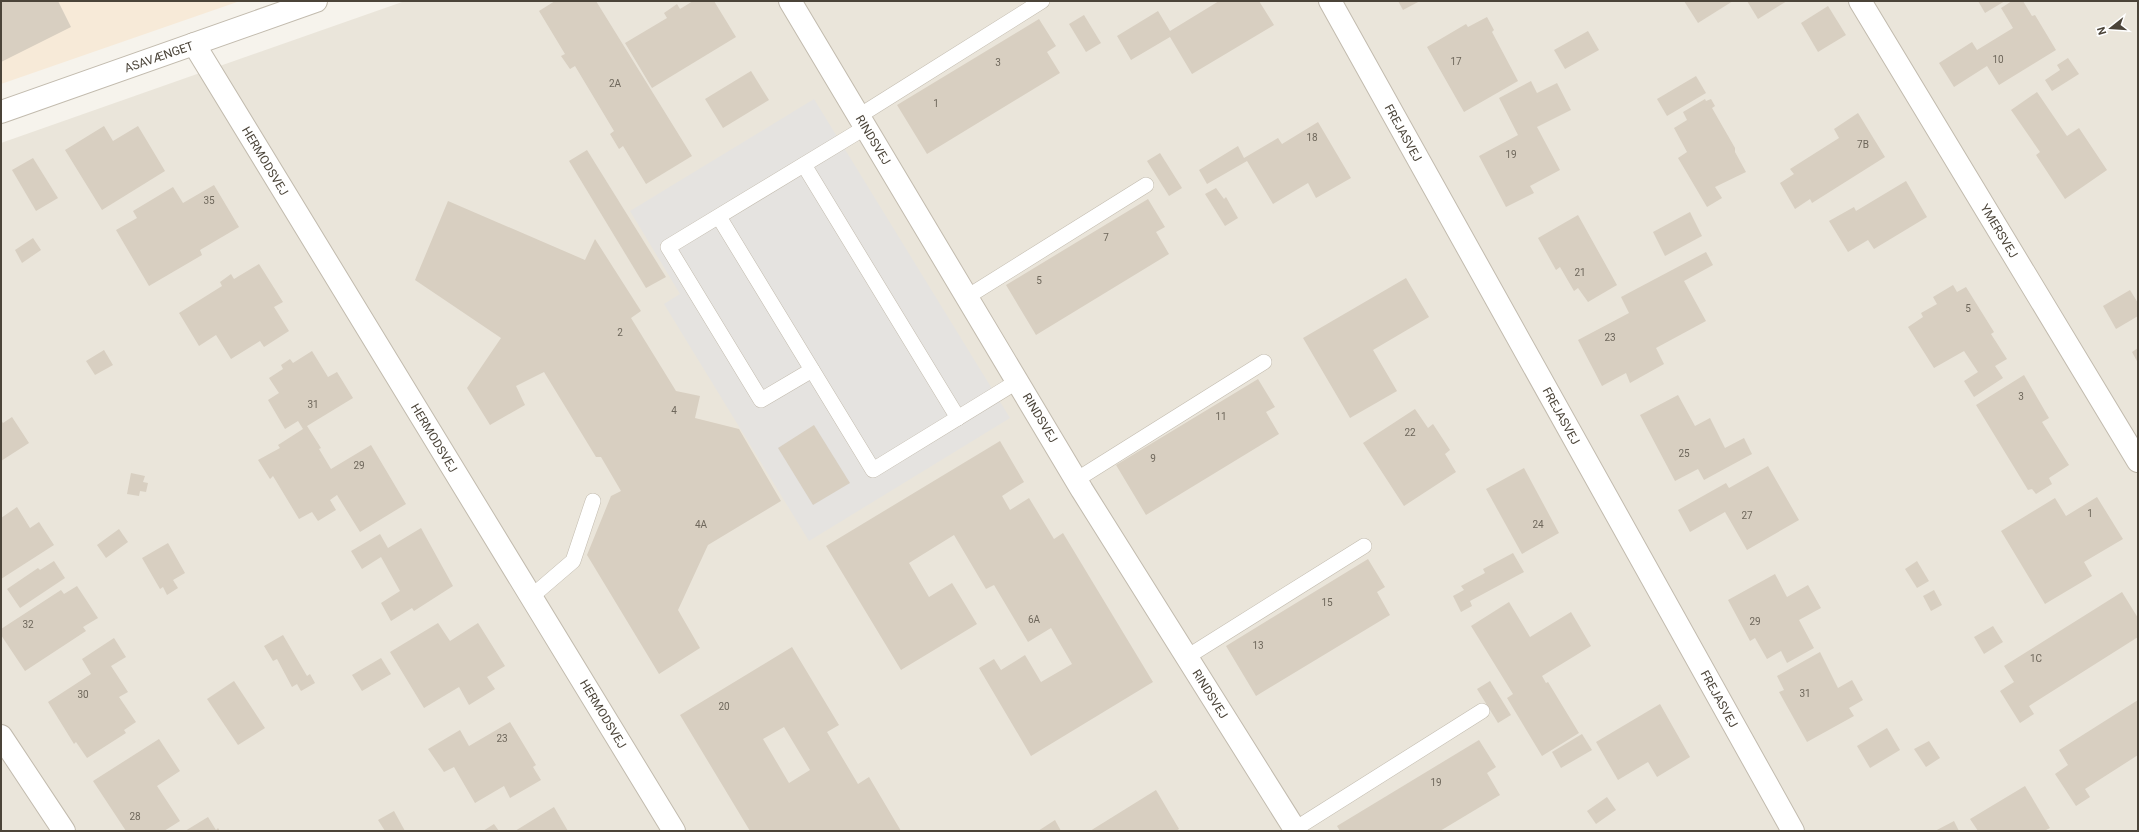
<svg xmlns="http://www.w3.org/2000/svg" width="2139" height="832" font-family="Roboto,sans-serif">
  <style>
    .residential { fill: #eae5da }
    .commercial { fill: #f7ead8 }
    .parking { fill: #e5e3e0 }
    .building { fill: #d8cfc1; fill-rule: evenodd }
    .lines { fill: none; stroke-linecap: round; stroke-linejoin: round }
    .lane-casing { stroke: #c2bbae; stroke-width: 16 }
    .street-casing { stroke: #c2bbae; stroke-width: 24 }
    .lane { stroke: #fff; stroke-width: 15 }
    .street { stroke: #fff; stroke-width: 22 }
    .labels { text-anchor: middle; stroke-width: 4; stroke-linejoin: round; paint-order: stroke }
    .number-label { font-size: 10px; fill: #6e675b }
    .street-label { font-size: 12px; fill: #4b4439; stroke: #fff }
  </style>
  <rect width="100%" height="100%" fill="#f6f3ec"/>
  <!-- residential -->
  <polygon class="residential" points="405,1 2138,1 2138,831 1,831 1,143"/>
  <!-- commercial -->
  <polygon class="commercial" points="1,1 240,1 1,84"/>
  <!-- parking -->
  <polygon class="parking" points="814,99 1010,418 809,541 664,304 680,294 630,211"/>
  <!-- building -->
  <g class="building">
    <polygon points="1,1 58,1 71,27 1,62"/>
    <polygon points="555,1 596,1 692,156 646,184 623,146 619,149 610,134 614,131 575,66 570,69 561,56 565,54 539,11"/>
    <polygon points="693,1 714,1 736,37 652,88 625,43 667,18 664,13 677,4 680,9"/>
    <polygon points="1219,1 1259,1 1274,25 1192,74 1170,37 1131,60 1117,36 1158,11 1170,31"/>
    <polygon points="1398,1 1420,1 1403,10"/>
    <polygon points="1684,1 1733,1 1698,23"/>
    <polygon points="1747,1 1787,1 1758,19"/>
    <polygon points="1978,1 2005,1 1985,13"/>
    <polygon points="2012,1 2023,1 2032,16 2035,15 2056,50 1999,85 1987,66 1954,87 1939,63 1972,42 1977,50 2013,28 2001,8"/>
    <polygon points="1828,6 1846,35 1818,52 1801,23"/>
    <polygon points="1084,15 1101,43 1086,52 1069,24"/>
    <polygon points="1487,17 1494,30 1492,32 1518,81 1464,112 1427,47 1466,24 1468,27"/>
    <polygon points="1039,19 1056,46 1047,52 1060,73 927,154 897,105"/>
    <polygon points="1588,31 1599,50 1565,69 1554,50"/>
    <polygon points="2068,58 2079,74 2052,91 2045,80 2060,70 2057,65"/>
    <polygon points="751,71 769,100 723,128 705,99"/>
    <polygon points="1696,76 1706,93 1667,116 1657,99"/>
    <polygon points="1531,81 1537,93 1557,83 1571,110 1537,127 1560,170 1530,186 1534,193 1506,207 1479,156 1518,135 1499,98"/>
    <polygon points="2037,92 2067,136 2079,128 2107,170 2065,199 2036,155 2040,152 2011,110"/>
    <polygon points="1705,99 1706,101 1711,99 1715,106 1712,108 1735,148 1735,152 1746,172 1715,187 1722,198 1707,207 1678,158 1687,152 1674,128 1687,120 1683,112"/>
    <polygon points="1858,113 1885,157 1812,203 1810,199 1795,209 1780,183 1794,174 1790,169 1839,138 1834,129"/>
    <polygon points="1318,122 1351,178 1316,198 1308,183 1273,204 1247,161 1207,184 1199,170 1238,146 1244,158 1278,138 1282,144"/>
    <polygon points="104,126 113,141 138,126 165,171 102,210 65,150"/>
    <polygon points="587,150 666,277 646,288 569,161"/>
    <polygon points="1160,153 1182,188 1169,196 1147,161"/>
    <polygon points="33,158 58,198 36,211 12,170"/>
    <polygon points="1906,181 1927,217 1874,249 1868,240 1848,252 1829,221 1854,207 1856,211"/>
    <polygon points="214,185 239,227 200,250 202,255 149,286 116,230 137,218 133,211 173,187 183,203"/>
    <polygon points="1216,188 1224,199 1226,197 1238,218 1225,226 1205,194"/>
    <polygon points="1148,199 1165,227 1156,232 1169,254 1036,335 1006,285"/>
    <polygon points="448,201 585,260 595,239 641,311 631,318 676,391 700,396 695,418 739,429 781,501 708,545 678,610 700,648 659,674 587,555 611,496 621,491 601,457 596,457 544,372 516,386 525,405 490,425 467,388 501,338 415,280"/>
    <polygon points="1690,212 1702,236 1665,256 1653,232"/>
    <polygon points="1578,215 1617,285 1588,302 1578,288 1574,291 1560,267 1556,270 1538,238"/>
    <polygon points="33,238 41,250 22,263 15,250"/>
    <polygon points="1706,252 1713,265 1684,281 1706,321 1656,348 1664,364 1630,383 1626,373 1602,386 1578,340 1629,313 1621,297"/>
    <polygon points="259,264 283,302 274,307 289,331 264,347 260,341 231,359 216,335 199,346 179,313 222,286 220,282 231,274 234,279"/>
    <polygon points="1406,278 1429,317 1373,350 1397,391 1350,418 1303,338"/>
    <polygon points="1953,285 1957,292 1966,287 1994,332 1991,334 2007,359 1995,366 2003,378 1974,397 1964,381 1978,372 1964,351 1934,368 1908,327 1923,317 1921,313 1937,304 1933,297"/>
    <polygon points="2130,290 2138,303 2138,316 2116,329 2103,306"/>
    <polygon points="2138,348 2138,363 2132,352"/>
    <polygon points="104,350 113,365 95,375 86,361"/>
    <polygon points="312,351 328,377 337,372 353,398 307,426 321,448 319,449 331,469 371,445 406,504 360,532 337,495 330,500 336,510 318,521 312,512 299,519 273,476 270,479 258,460 280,448 278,445 303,429 298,421 285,429 268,400 279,393 269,378 283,369 281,365 290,359 293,363"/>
    <polygon points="2024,375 2049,418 2042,422 2069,465 2049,478 2052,484 2036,494 2032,489 2028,490 1976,405"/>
    <polygon points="1258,379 1275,407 1266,412 1279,434 1146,515 1116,465"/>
    <polygon points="1678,395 1695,426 1710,418 1725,448 1744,438 1752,454 1704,480 1698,469 1675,481 1640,415"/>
    <polygon points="1415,409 1428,428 1433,424 1450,450 1445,454 1456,472 1404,506 1363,443"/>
    <polygon points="12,417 29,443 1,461 1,420 3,423"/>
    <polygon points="814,425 850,483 813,505 778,448"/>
    <polygon points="1000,441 1024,482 1002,496 1010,510 1029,498 1054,539 1063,533 1153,682 1031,756 979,668 994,659 1001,670 1025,655 1041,682 1072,664 1051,628 1028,642 994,585 986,589 954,535 909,563 929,597 952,583 977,624 901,670 826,546"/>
    <polygon points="1768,466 1799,520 1747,550 1725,512 1690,532 1678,510 1726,483 1729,488"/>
    <polygon points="1524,468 1559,533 1522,554 1486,489"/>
    <polygon points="131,473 145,476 143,482 148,483 146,492 140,491 139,496 127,494"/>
    <polygon points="2097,497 2123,539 2084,562 2092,576 2045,604 2001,531 2055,498 2066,516"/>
    <polygon points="17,507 30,528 39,522 54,545 1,579 1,518"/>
    <polygon points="421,528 453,586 414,611 412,608 391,621 381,603 400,591 381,557 362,569 351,551 380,534 388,548"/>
    <polygon points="119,529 128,542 106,558 97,545"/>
    <polygon points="168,543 185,573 173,580 178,588 167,595 163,587 160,589 142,558"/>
    <polygon points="1513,553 1524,572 1470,601 1472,606 1461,612 1453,596 1464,590 1461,586 1485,573 1483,569"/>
    <polygon points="1368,559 1385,587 1377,592 1390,615 1256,696 1226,646"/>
    <polygon points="54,561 65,578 20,608 7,589 38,568 40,570"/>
    <polygon points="1917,561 1929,581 1917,588 1905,569"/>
    <polygon points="1775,574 1787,597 1808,585 1821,608 1799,620 1814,648 1787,663 1781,651 1767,659 1755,638 1750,641 1728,600"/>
    <polygon points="77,586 98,618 83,627 86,631 25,671 1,635 1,629 61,590 64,594"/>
    <polygon points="1934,590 1942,605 1931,611 1923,596"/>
    <polygon points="2122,592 2138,618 2138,637 2029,706 2034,714 2020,723 2000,691 2014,682 2004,666"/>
    <polygon points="1509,602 1530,637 1571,612 1591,646 1542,676 1546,683 1548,682 1579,733 1542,756 1507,698 1513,694 1471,626"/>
    <polygon points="438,623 450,641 478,623 505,666 487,677 495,689 469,705 459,687 424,708 390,652"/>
    <polygon points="1993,626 2003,642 1984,654 1974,637"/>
    <polygon points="283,635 307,676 310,674 315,683 301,691 297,684 292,687 277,659 273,661 264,646"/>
    <polygon points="114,638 126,657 111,666 128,692 119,697 136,722 124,730 126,733 87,758 76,742 74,744 48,702 91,674 82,659"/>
    <path d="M792 647 839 725 827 732 858 784 869 777 901 831H750L680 715ZM784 727 810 770 789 783 763 739Z"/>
    <polygon points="1820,652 1838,688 1852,680 1863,700 1849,708 1854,716 1807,742 1779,692 1784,690 1777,676"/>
    <polygon points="381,658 391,674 362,691 352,675"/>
    <polygon points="234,681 265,728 238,745 207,699"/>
    <polygon points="1490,681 1511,715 1498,723 1477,689"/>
    <polygon points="2138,700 2138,755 2085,789 2090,797 2076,806 2055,774 2068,765 2059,750"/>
    <polygon points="1660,704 1690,757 1657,777 1648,762 1618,780 1596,742"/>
    <polygon points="510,722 536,765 533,767 541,780 510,798 504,786 475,803 454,767 444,772 428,749 460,730 469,746"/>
    <polygon points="1887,728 1900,750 1870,768 1857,746"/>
    <polygon points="1582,734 1592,750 1561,768 1552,752"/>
    <polygon points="159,739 180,771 157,786 180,821 164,831 126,831 93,781"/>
    <polygon points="1479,740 1496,767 1487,773 1500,795 1440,831 1340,831 1337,826"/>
    <polygon points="1929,741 1940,758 1926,767 1914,749"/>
    <polygon points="2025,786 2050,828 2044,831 1978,831 1970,819"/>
    <polygon points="1156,790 1179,829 1176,831 1090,831"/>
    <polygon points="1607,797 1616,810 1596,824 1587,811"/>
    <polygon points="554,807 568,831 515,831"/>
    <polygon points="394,811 405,831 385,831 378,820"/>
    <polygon points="208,817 216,830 218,828 220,831 185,831"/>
    <polygon points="1055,820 1061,831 1038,831"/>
    <polygon points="1954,821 1959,831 1935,831"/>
    <polygon points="494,824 499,831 483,831"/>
  </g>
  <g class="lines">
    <defs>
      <g id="lane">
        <polyline points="859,116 1042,1"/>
        <polyline points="804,165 958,418"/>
        <polyline points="719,217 873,470 1018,381"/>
        <polyline points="967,297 1146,185"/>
        <polyline points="812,370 761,400 668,247 866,127"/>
        <polyline points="1076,480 1264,362"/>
        <polyline points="531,597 573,561 593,501"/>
        <polyline points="1187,657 1364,546"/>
        <polyline points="1295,829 1482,711"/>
      </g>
      <g id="street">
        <polyline points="790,1 1082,490 1296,831"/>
        <polyline points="1330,1 1793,831"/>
        <polyline points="1860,1 2138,461"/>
        <polyline points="194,44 674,831"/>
        <polyline points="1,112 316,1"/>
        <polyline points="1,736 64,831"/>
      </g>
    </defs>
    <!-- lane casing -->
    <use href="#lane" class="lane-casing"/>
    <!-- street casing -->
    <use href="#street" class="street-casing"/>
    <!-- lane -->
    <use href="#lane" class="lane"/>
    <!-- street -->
    <use href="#street" class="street"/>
  </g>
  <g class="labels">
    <!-- number labels -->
    <g class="number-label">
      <text x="1998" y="63">10</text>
      <text x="1456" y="65">17</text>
      <text x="998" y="66">3</text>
      <text x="615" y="87">2A</text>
      <text x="936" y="107">1</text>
      <text x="1312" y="141">18</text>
      <text x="1863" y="148">7B</text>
      <text x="1511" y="158">19</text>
      <text x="209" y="204">35</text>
      <text x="1106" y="241">7</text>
      <text x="1580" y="276">21</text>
      <text x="1039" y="284">5</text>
      <text x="1968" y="312">5</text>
      <text x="620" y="336">2</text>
      <text x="1610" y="341">23</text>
      <text x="2021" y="400">3</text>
      <text x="313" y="408">31</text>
      <text x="674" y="414">4</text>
      <text x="1221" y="420">11</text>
      <text x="1410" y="436">22</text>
      <text x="1684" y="457">25</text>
      <text x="1153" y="462">9</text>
      <text x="359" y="469">29</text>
      <text x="2090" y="517">1</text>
      <text x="1747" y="519">27</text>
      <text x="701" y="528">4A</text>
      <text x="1538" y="528">24</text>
      <text x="1327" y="606">15</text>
      <text x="1034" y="623">6A</text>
      <text x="1755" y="625">29</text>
      <text x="28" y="628">32</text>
      <text x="1258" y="649">13</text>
      <text x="2036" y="662">1C</text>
      <text x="1805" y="697">31</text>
      <text x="83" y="698">30</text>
      <text x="724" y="710">20</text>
      <text x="502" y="742">23</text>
      <text x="1436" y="786">19</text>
      <text x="135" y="820">28</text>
    </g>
    <!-- street labels -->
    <g class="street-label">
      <text transform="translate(159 57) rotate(-19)" y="4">ASAVÆNGET</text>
      <text transform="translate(1403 133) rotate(61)" y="4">FREJASVEJ</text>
      <text transform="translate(873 140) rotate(59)" y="4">RINDSVEJ</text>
      <text transform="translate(265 161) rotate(59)" y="4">HERMODSVEJ</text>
      <text transform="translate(1999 231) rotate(59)" y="4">YMERSVEJ</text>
      <text transform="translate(1561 416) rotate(61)" y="4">FREJASVEJ</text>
      <text transform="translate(1040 418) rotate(59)" y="4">RINDSVEJ</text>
      <text transform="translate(434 438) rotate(59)" y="4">HERMODSVEJ</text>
      <text transform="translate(1210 694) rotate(58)" y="4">RINDSVEJ</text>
      <text transform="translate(1719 699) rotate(61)" y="4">FREJASVEJ</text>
      <text transform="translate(603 714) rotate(59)" y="4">HERMODSVEJ</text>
    </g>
  </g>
  <!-- border -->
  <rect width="2139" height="832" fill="none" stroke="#4b4439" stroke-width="4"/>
  <!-- north arrow -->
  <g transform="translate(2111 28) rotate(253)" stroke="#ffffff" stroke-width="3" paint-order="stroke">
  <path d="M0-3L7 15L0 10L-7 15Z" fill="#4b4439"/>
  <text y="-6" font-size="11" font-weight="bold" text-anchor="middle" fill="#4b4439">N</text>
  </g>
</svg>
